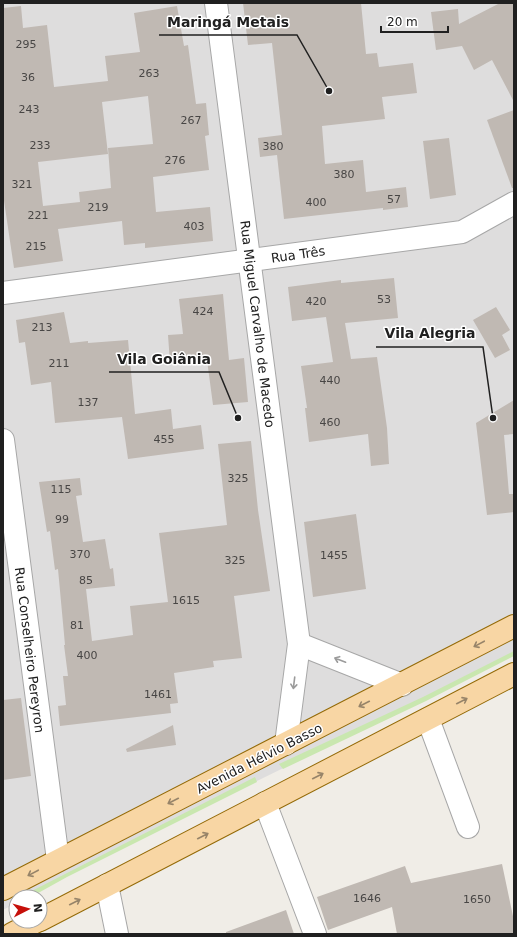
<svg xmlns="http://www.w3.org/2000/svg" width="517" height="937" font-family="'DejaVu Sans',sans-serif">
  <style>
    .residential { fill: #dedddd }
    .grass { fill: #c9e7af }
    .building { fill: #c0b9b3; fill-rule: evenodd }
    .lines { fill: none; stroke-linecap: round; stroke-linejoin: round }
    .minor-casing { stroke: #a7a7a7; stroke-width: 24 }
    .major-casing { stroke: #946a07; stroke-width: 24 }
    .minor { stroke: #fff; stroke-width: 22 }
    .major { stroke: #f8d6a4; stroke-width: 22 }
    .oneway { stroke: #978469 }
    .oneway2 { stroke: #9b9b9b }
    .labels { text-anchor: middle; stroke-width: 3; stroke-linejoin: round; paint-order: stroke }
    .number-label { font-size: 11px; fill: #484645 }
    .street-label { font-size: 13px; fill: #202020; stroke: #fff }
    .leader { fill: none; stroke: #202020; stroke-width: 1.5 }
    .callout-dot { fill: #202020; stroke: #fff; stroke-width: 1.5 }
    .callout-label { font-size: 14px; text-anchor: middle; font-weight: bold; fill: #202020; stroke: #fff; stroke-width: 3; stroke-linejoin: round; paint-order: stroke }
  </style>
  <rect width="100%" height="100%" fill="#f0ede7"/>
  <!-- residential -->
  <polygon class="residential" points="3,3 514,3 514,655 65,875 26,897 16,897 16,903 3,910"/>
  <!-- grass -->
  <g class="grass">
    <polygon points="514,651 514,656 426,701 283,769 279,764 423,697"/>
    <polygon points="255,777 257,782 67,877 31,897 25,897 24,895"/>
  </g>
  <!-- building -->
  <g class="building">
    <polygon points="243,3 361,3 366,54 377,53 379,67 413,63 417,93 382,97 385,119 322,126 325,164 363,160 366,192 406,187 408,207 383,210 383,208 284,219 277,155 260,157 258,138 282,135 272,43 248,45"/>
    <polygon points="500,3 514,3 514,102 492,60 474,70 462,46 436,50 431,12 458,9 459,24"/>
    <path d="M21 6 23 28 47 25 54 87 108 81 105 56 140 52 134 13 177 6 184 46 188 45 196 104 206 103 209 135 205 136 209 170 153 177 156 212 210 207 213 241 145 248V243L124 245 122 221 58 229 63 261 14 268 3 194V8ZM148 96 153 144 108 148 111 188 79 192 80 202 43 206 38 162 108 154 102 102Z"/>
    <polygon points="514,110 514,188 512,188 487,120"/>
    <polygon points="449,138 456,195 430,199 423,141"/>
    <polygon points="394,278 398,318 345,323 351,359 377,357 387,428 389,464 371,466 368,434 309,442 305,408 307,408 301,366 333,362 326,317 292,321 288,287 341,280 341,283"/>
    <polygon points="223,294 229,360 244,358 248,402 213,405 207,360 170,363 168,335 183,334 179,299"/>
    <polygon points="496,307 510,330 502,335 510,350 495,358 473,320"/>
    <polygon points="64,312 70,343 88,341 88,343 128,340 135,414 171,409 173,429 201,425 204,449 128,459 122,417 55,423 51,382 31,385 25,342 19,343 16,320"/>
    <polygon points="514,400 514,434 504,435 509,494 514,494 514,512 487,515 476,423"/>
    <polygon points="251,441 258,510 270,591 234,596 242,658 213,661 214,667 174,673 178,703 170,704 171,713 60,726 58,706 66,705 63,676 68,676 64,645 65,645 58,569 55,570 50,531 47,532 39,482 80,478 82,495 76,496 83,542 105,539 110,569 113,568 115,586 86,589 92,641 133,635 130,606 168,602 159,533 227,525 218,444"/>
    <polygon points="356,514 366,589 313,597 304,522"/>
    <polygon points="21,698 31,776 3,780 3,700"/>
    <polygon points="173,725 176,745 127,752 126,749"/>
    <polygon points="502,864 514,921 514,934 397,934 392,907 328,930 317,897 405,866 411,883"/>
    <polygon points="286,910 294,934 226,934 226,932"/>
  </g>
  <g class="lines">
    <defs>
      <g id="minor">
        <polyline points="216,3 299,644 286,744"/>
        <polyline points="3,293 462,232 514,203"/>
        <polyline points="3,440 58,860"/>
        <polyline points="299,644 402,685"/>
        <polyline points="428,719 468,827"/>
        <polyline points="265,803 315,934"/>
        <polyline points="107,885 117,934"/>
      </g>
      <g id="major">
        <polyline points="3,889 514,626"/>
        <polyline points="40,920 514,674"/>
        <polyline points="12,934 37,921"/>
      </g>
    </defs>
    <!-- minor casing -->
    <use href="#minor" class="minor-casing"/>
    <!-- major casing -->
    <use href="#major" class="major-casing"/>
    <!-- minor -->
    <use href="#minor" class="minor"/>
    <!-- major -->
    <use href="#major" class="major"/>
  </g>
  <!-- one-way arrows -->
  <defs><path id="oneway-shaft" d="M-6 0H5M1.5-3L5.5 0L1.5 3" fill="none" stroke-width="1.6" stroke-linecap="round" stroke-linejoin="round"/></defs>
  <g class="oneway">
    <use href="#oneway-shaft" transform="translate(479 644) rotate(152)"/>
    <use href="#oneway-shaft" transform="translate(462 701) rotate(-27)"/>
    <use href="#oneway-shaft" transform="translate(364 704) rotate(153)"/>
    <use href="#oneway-shaft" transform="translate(318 776) rotate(-27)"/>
    <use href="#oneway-shaft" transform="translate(173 801) rotate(153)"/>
    <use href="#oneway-shaft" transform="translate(203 836) rotate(-27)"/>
    <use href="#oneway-shaft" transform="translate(33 873) rotate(152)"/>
    <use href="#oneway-shaft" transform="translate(75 902) rotate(-27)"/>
  </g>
  <g class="oneway2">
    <use href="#oneway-shaft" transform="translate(340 660) rotate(-159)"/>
    <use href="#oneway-shaft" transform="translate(294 683) rotate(97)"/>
  </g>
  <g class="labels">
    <!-- number labels -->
    <g class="number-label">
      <text x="26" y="48">295</text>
      <text x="149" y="77">263</text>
      <text x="28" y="81">36</text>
      <text x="29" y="113">243</text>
      <text x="191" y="124">267</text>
      <text x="40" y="149">233</text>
      <text x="273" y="150">380</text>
      <text x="175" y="164">276</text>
      <text x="344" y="178">380</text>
      <text x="22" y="188">321</text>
      <text x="394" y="203">57</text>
      <text x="316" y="206">400</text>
      <text x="98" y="211">219</text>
      <text x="38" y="219">221</text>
      <text x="194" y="230">403</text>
      <text x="36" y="250">215</text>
      <text x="384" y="303">53</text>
      <text x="316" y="305">420</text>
      <text x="203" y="315">424</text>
      <text x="42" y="331">213</text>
      <text x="59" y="367">211</text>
      <text x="330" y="384">440</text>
      <text x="88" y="406">137</text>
      <text x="330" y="426">460</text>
      <text x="164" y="443">455</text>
      <text x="238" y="482">325</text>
      <text x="61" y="493">115</text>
      <text x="62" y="523">99</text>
      <text x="80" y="558">370</text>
      <text x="334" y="559">1455</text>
      <text x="235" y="564">325</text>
      <text x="86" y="584">85</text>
      <text x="186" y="604">1615</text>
      <text x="77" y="629">81</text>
      <text x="87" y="659">400</text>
      <text x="158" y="698">1461</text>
      <text x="367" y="902">1646</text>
      <text x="477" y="903">1650</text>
    </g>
    <!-- street labels -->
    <g class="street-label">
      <text transform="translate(298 254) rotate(-8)" y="5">Rua Três</text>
      <text transform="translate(258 324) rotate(83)" y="5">Rua Miguel Carvalho de Macedo</text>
      <text transform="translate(30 650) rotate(83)" y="5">Rua Conselheiro Pereyron</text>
      <text transform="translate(259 758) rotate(-27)" y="5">Avenida Hélvio Basso</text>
    </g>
  </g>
  <!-- callouts -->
  <path class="leader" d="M329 91L297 35H159M493 418L483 347H376M238 418L219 372H109"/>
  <g class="callout-dot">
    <circle cx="329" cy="91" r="4"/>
    <circle cx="493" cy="418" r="4"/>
    <circle cx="238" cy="418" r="4"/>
  </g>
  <g class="callout-label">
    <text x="228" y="27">Maringá Metais</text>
    <text x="430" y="338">Vila Alegria</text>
    <text x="164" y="364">Vila Goiânia</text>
  </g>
  <!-- border -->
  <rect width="517" height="937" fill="none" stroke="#202020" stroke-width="8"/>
  <!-- north arrow -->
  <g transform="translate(28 909) rotate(84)"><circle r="19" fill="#ffffff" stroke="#a6a6a6"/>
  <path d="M0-3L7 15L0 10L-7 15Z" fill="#c60f0a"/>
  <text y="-6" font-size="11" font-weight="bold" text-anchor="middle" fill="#202020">N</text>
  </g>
  <!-- scale -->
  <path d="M381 26v6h67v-6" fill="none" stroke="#202020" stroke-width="2"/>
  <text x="387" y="26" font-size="12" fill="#202020" stroke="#ffffff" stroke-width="3" paint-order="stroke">20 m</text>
</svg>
